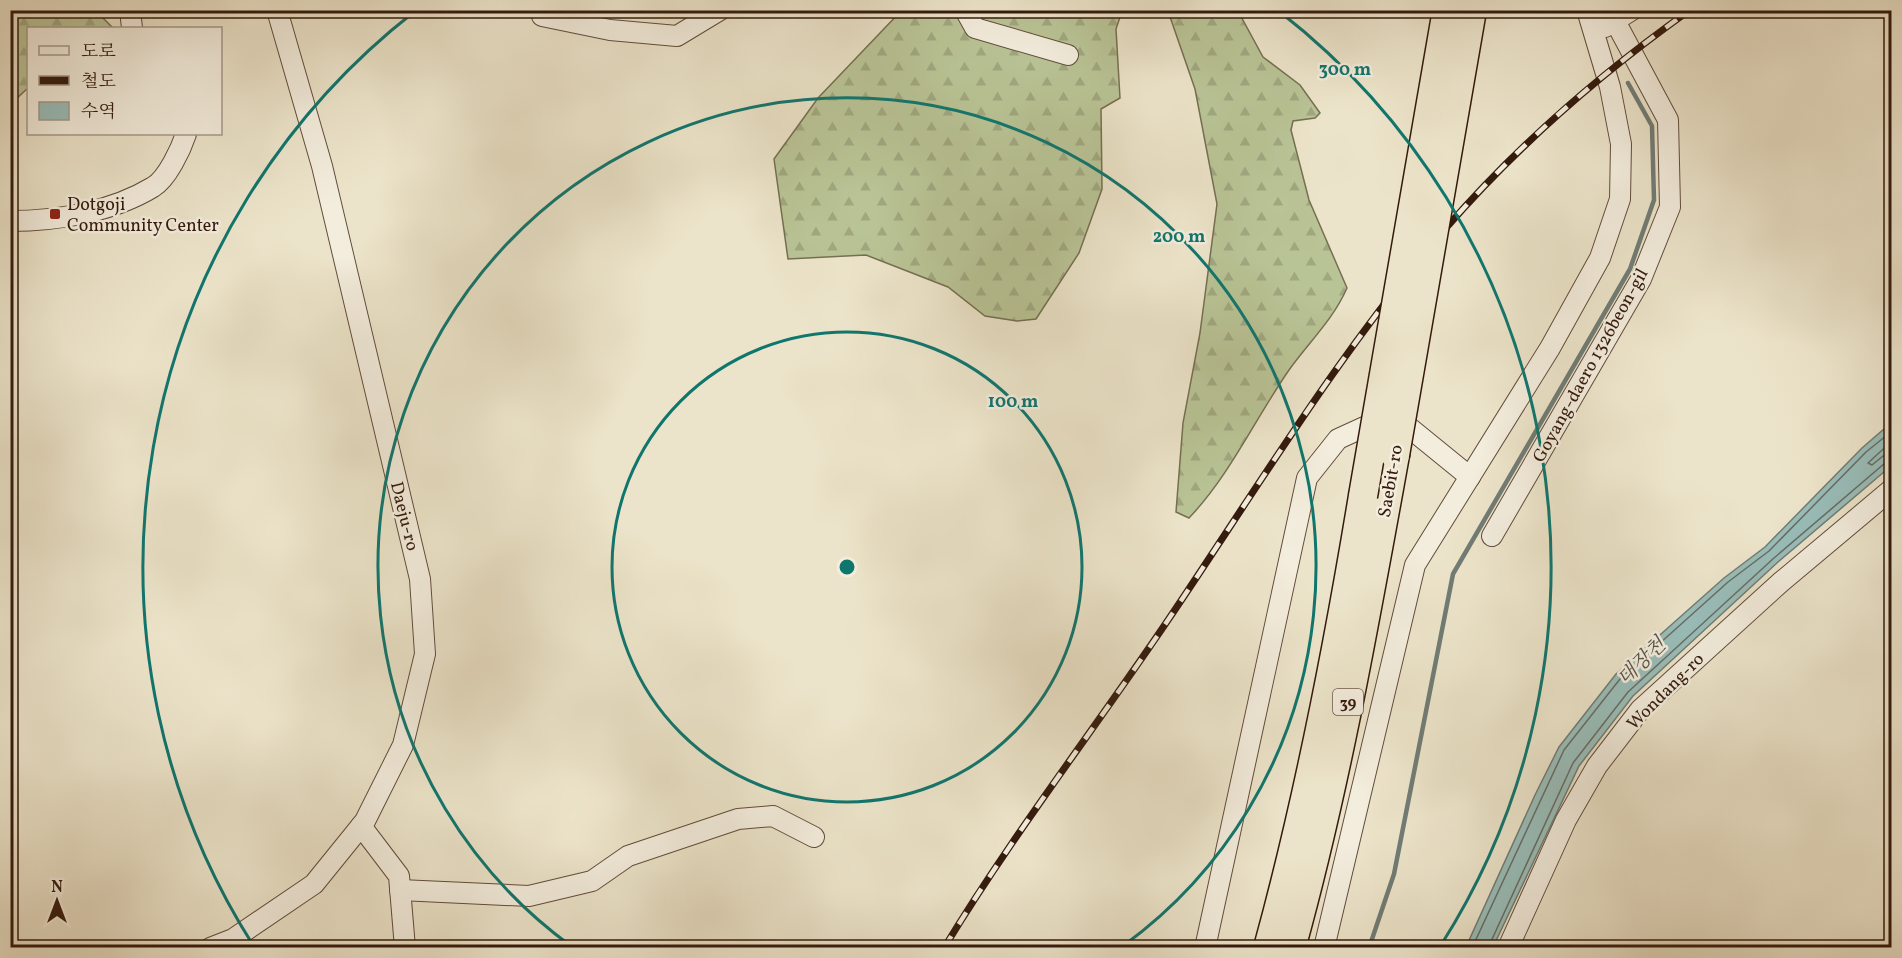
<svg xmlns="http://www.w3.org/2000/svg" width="1902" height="958" font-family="Vollkorn,'Noto Serif KR',serif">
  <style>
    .forest { fill: url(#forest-firs); stroke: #766f52; stroke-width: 1.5 }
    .water { fill: #99beba; stroke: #717c75; stroke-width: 1.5 }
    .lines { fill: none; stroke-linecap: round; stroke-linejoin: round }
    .shore { stroke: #666c64; stroke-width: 1.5 }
    .stream { stroke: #717c75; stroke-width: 4.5 }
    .minor-casing { stroke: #624c3c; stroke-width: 22 }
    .highway-casing { stroke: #341a0d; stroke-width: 31 }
    .minor { stroke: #f3eddd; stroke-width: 20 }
    .highway { stroke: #ece4ca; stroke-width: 28 }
    .rail-casing { stroke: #341a0d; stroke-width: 7 }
    .rail { stroke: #f3eddd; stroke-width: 4.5; stroke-dasharray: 14; stroke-linecap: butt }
    .highway-bridge-casing { stroke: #341a0d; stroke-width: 31; stroke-linecap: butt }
    .highway-bridge { stroke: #ece4ca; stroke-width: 28 }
    .ring { fill: none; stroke: #0f766e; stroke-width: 3 }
    .poi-dot { fill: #8f2418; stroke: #f3eddd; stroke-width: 2 }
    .labels { text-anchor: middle; stroke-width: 5; stroke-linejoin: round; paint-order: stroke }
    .shield { fill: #f3eddd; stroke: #6d594b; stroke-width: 1.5 }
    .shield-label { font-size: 16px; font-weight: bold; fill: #341a0d }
    .poi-label { font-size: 18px; fill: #341a0d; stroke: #f3eddd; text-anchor: start }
    .street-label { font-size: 18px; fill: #341a0d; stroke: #f3eddd }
    .water-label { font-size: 20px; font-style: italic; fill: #57534a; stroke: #f3eddd }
    .centre { fill: #0f766e; stroke: #f3eddd; stroke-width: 3 }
    .ring-label { font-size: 18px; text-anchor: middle; font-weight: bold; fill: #0f766e; stroke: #f3eddd; stroke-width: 5; stroke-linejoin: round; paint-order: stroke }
  </style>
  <defs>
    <pattern id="forest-firs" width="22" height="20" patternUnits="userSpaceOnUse" patternTransform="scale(1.5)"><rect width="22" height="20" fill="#b9c496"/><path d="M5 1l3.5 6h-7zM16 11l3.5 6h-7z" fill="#a0a880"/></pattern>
  </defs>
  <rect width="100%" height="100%" fill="#ece4ca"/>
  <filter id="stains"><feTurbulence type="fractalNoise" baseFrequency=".00333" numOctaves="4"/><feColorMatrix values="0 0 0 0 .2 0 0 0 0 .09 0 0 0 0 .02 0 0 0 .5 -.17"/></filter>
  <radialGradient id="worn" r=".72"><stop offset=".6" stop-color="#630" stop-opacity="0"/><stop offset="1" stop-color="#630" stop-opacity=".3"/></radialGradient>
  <!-- forest -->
  <g class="forest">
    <polygon points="11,10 96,11 113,28 28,28 28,88 15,100 11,111"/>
    <polygon points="901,11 1122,11 1116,29 1120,98 1101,109 1102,189 1079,253 1036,319 1017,321 985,316 948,287 866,255 788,259 774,159 818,98"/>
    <path d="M1168 11H1238L1263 57 1300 85 1320 113 1315 118 1293 121 1291 130 1309 200 1347 288C1333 320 1309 342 1289 370 1255 419 1230 475 1189 518L1176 512 1183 423 1200 333 1217 204 1195 89Z"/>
  </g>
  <!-- water -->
  <polygon class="water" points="1891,423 1891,466 1778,562 1633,696 1579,766 1493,947 1466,947 1535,795 1559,747 1616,674 1724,578 1765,547 1862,448"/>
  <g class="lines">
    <!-- shore -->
    <g class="shore">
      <polyline points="1892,441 1868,463 1872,465 1883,456 1892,454"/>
      <polyline points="1472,948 1564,750 1620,679 1728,582 1769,551 1866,452 1892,431"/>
      <polyline points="1488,948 1573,763 1628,692 1774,558 1885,463 1892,462"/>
    </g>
    <!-- stream -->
    <polyline class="stream" points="1369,948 1394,874 1453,574 1630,269 1654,200 1652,126 1628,83"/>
    <defs>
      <g id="minor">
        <polyline points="130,10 132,28"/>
        <polyline points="965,10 975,28 1068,55"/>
        <polyline points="542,16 610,30 677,36 720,10"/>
        <polyline points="1605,27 1632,10"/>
        <path d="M10 221C57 221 112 212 153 187 167 179 181 149 186 134"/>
        <polyline points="1492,536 1641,279 1670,207 1668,120 1615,21"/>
        <polyline points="361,826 399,876 405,948"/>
        <polyline points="400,890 529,896 592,881 628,856 738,819 773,816 814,837"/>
        <polyline points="210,948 233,939 314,884 365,821 403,745 425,654 420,579 322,166 277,10"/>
        <polyline points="1205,948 1307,478 1338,439 1373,423 1411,429 1470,477"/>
        <polyline points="1324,948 1415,565 1550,348 1600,258 1620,199 1621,144 1610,87 1587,10"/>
        <polyline points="1508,948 1566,820 1597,766 1640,710 1781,582 1892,489"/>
      </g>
      <g id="highway">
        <path d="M1268 948C1309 799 1338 648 1363 496"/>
        <path d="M1291 948C1336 786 1365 620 1395 455"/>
      </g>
    </defs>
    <!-- minor casing -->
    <use href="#minor" class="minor-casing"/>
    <!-- highway casing -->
    <use href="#highway" class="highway-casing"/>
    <!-- minor -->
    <use href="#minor" class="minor"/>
    <!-- highway -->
    <use href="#highway" class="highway"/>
    <defs>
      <path id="rail" d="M944 948C1012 836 1093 731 1166 623 1256 490 1341 349 1446 228 1518 145 1600 74 1690 10"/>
    </defs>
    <!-- rail casing -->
    <use href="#rail" class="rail-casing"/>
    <!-- rail -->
    <use href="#rail" class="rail"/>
    <defs>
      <g id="highway-bridge">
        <polyline points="1395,455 1472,10"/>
        <polyline points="1363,496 1447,10"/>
      </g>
    </defs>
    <!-- highway-bridge casing -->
    <use href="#highway-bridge" class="highway-bridge-casing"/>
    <!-- highway-bridge -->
    <use href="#highway-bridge" class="highway-bridge"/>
  </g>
  <!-- distance rings -->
  <g class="ring">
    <circle cx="847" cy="567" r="235"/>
    <path d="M571 946A469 469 0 1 1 1123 946"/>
    <path d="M253 945A704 704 0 0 1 414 12M1280 12A704 704 0 0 1 1441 945"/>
  </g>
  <!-- markers -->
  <rect class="poi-dot" x="49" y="208" width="12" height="12" rx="3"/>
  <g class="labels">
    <!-- shield labels -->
    <rect class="shield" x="1333" y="689" width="30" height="26" rx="4.5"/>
    <g class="shield-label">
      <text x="1348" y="708">39</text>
    </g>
    <!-- poi labels -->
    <g class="poi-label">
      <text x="67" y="210">Dotgoji<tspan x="67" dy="21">Community Center</tspan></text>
    </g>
    <!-- street labels -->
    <g class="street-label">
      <text transform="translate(1590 365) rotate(-61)" y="6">Goyang-daero 1326beon-gil</text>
      <text transform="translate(1390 481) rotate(-80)" y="6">Saebit-ro</text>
      <text transform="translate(405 516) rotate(76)" y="6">Daeju-ro</text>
      <text transform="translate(1665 691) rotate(-45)" y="6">Wondang-ro</text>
    </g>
    <!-- water labels -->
    <g class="water-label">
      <text transform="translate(1641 661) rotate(-44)" y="7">대장천</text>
    </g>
  </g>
  <circle cx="847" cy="567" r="9" class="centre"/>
  <g class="ring-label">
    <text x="1345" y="75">300 m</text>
    <text x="1179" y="242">200 m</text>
    <text x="1013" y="407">100 m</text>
  </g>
  <!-- margin -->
  <rect width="1902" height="958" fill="none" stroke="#ece4ca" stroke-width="36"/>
  <rect x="12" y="12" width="1878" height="934" fill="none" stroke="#341a0d" stroke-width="3"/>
  <rect x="18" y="18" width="1866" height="922" fill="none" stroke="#341a0d" stroke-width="1.5"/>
  <!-- legend -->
  <rect x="27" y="27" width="195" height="108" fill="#f3eddd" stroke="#a7998a" stroke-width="1.5"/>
  <rect x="39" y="46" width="30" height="9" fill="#f3eddd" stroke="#a7998a" stroke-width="1.5"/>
  <text x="81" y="57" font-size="18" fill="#341a0d">도로</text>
  <rect x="39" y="76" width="30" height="9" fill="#341a0d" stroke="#a7998a" stroke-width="1.5"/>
  <text x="81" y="87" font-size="18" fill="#341a0d">철도</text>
  <rect x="39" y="102" width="30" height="18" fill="#99beba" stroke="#a7998a" stroke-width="1.5"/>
  <text x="81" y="117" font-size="18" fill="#341a0d">수역</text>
  <!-- north arrow -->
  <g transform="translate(57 901)" stroke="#f3eddd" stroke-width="4.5" paint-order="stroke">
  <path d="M0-4.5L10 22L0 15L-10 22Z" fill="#341a0d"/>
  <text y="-9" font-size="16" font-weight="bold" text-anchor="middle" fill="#341a0d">N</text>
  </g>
  <rect width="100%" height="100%" filter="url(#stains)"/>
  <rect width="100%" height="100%" fill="url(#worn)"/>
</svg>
